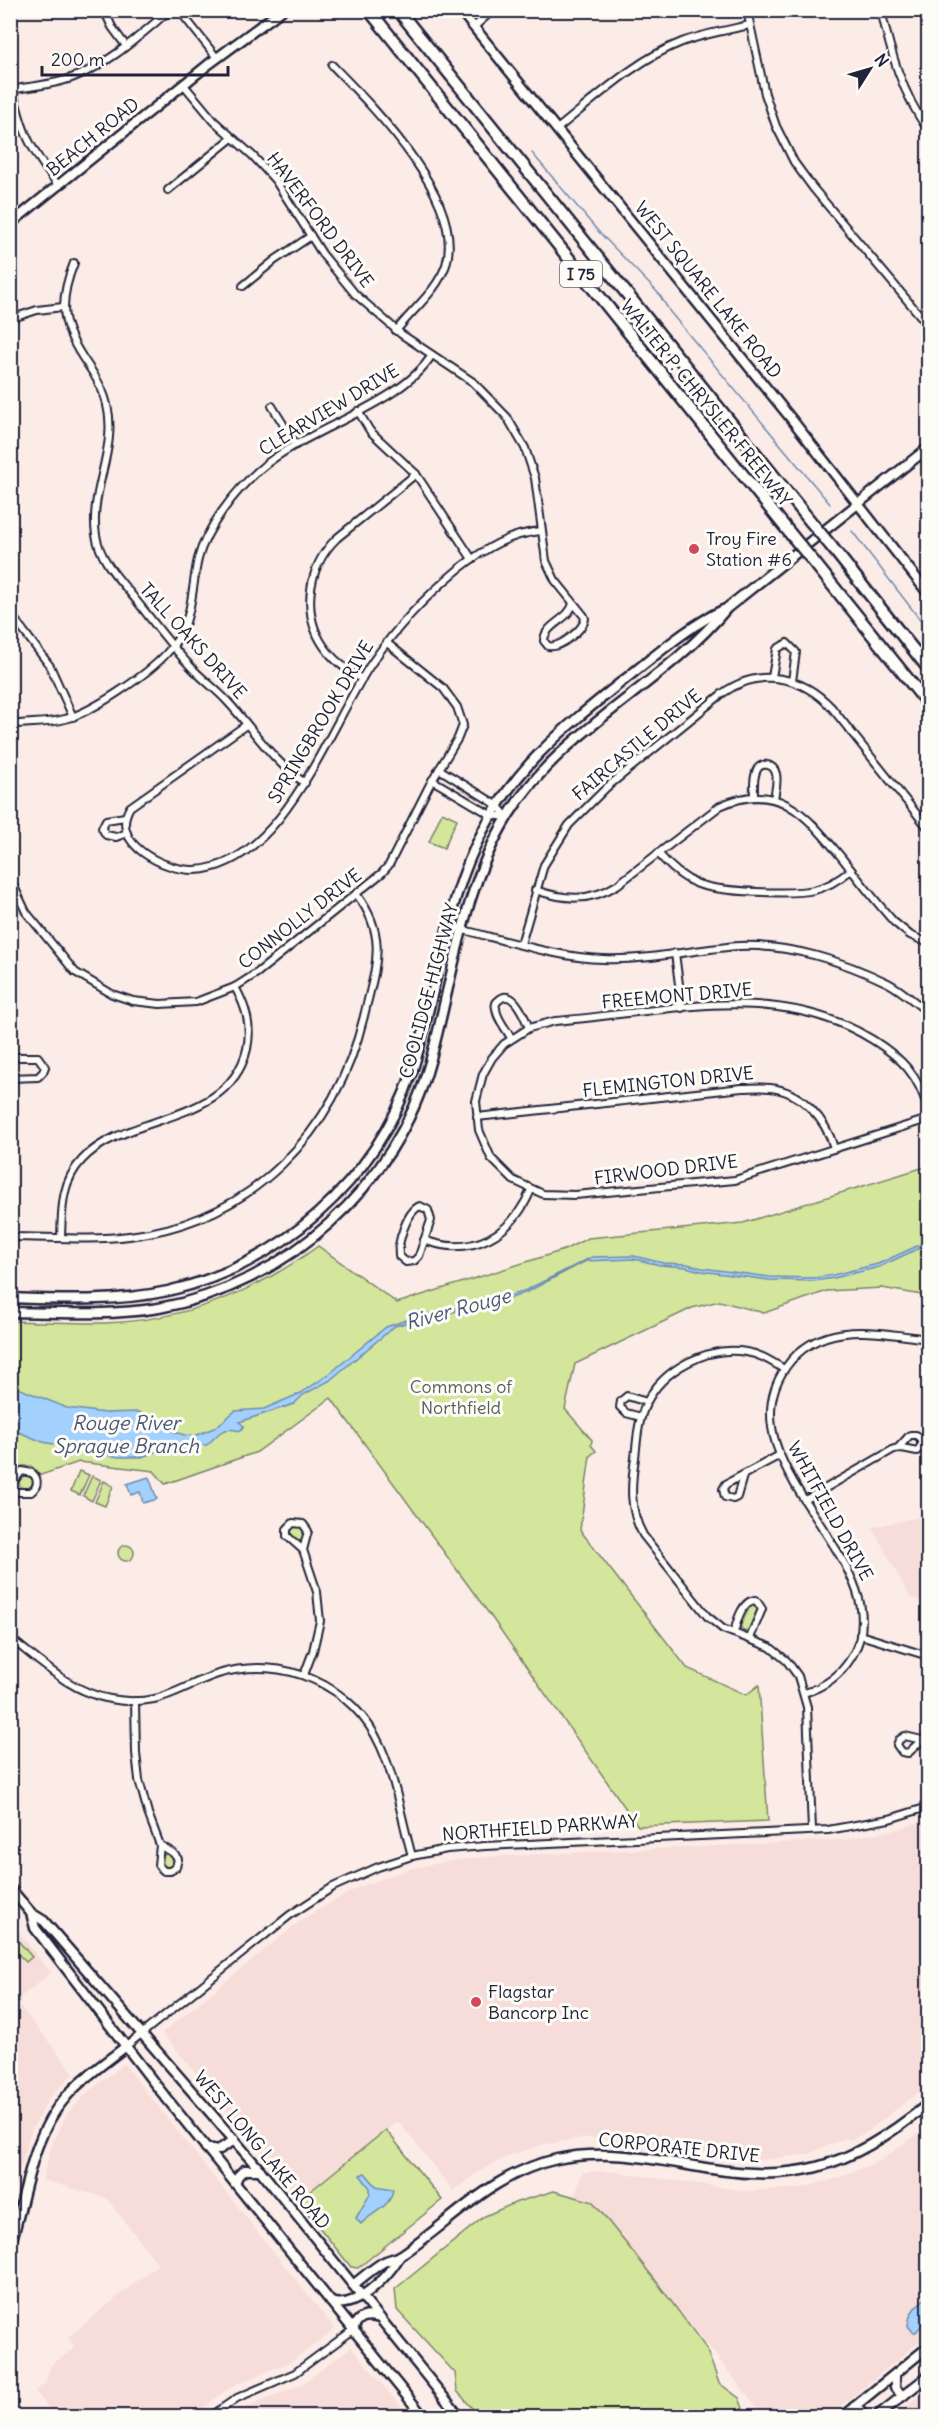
<svg xmlns="http://www.w3.org/2000/svg" width="939" height="2427" font-family="Delius,sans-serif">
  <style>
    .built { fill: #f7ddd9 }
    .green { fill: #d3e69b; stroke: #7a846b; stroke-width: 1.5 }
    .water { fill: #a3d1fe; stroke: #6f8bb0; stroke-width: 1.5 }
    .lines { fill: none; stroke-linecap: round; stroke-linejoin: round }
    .stream { stroke: #6f8bb0; stroke-width: 1.5 }
    .street-casing { stroke: #22223b; stroke-width: 10 }
    .secondary-casing { stroke: #22223b; stroke-width: 13 }
    .highway-casing { stroke: #22223b; stroke-width: 15 }
    .street { stroke: #fdfcf7; stroke-width: 6 }
    .secondary { stroke: #fdfcf7; stroke-width: 8 }
    .highway { stroke: #fdfcf7; stroke-width: 10 }
    .highway-bridge-casing { stroke: #22223b; stroke-width: 15; stroke-linecap: butt }
    .highway-bridge { stroke: #fdfcf7; stroke-width: 10 }
    .poi-dot { fill: #d1495b; stroke: #fdfcf7; stroke-width: 2 }
    .labels { text-anchor: middle; stroke-width: 6; stroke-linejoin: round; paint-order: stroke }
    .shield { fill: #fdfcf7; stroke: #646373; stroke-width: 1.5 }
    .shield-label { font-size: 16px; font-weight: bold; fill: #22223b }
    .street-label { font-size: 18px; fill: #22223b; stroke: #fdfcf7 }
    .poi-label { font-size: 18px; fill: #22223b; stroke: #fdfcf7; text-anchor: start }
    .park-label { font-size: 18px; fill: #575d58; stroke: #fdfcf7 }
    .water-label { font-size: 20px; font-style: italic; fill: #495776; stroke: #fdfcf7 }
  </style>
  <rect width="100%" height="100%" fill="#fcece7"/>
  <filter id="ink" filterUnits="userSpaceOnUse"><feTurbulence type="fractalNoise" baseFrequency=".0167" numOctaves="2"/><feDisplacementMap in="SourceGraphic" scale="12" xChannelSelector="R" yChannelSelector="G"/><feConvolveMatrix kernelMatrix="1 2 1 2 8 2 1 2 1" color-interpolation-filters="sRGB"/></filter>
  <g filter="url(#ink)">
    <!-- built -->
    <g class="built">
      <polygon points="928,1512 928,1605 910,1597 872,1527 924,1516"/>
      <polygon points="928,1819 928,2085 867,2132 851,2140 844,2139 823,2147 810,2154 764,2160 751,2159 618,2137 583,2138 542,2145 506,2157 478,2172 453,2191 398,2121 298,2201 265,2155 162,2033 304,1918 359,1887 409,1869 443,1862 484,1857 841,1840 898,1829"/>
      <polygon points="11,1922 51,1973 16,2001 74,2073 49,2098 31,2131 11,2201"/>
      <polygon points="124,2064 335,2329 292,2361 237,2384 219,2395 194,2416 55,2416 35,2391 45,2383 50,2366 75,2347 68,2337 158,2264 106,2198 42,2180 53,2141 67,2114 89,2091"/>
      <polygon points="928,2126 928,2335 832,2413 817,2416 764,2416 593,2202 575,2196 582,2172 609,2171 746,2191 801,2188 838,2178 881,2160"/>
      <polygon points="351,2347 409,2416 230,2416 250,2405 302,2384"/>
      <polygon points="928,2389 928,2416 894,2416 919,2396"/>
    </g>
    <!-- green -->
    <g class="green">
      <polygon points="442,812 457,819 444,848 429,842"/>
      <path d="M928 1166V1296L882 1288 827 1291 764 1313 719 1301 692 1308 575 1364 565 1409 592 1440 591 1445 596 1451 590 1456 580 1530 687 1668 746 1695 759 1685 768 1821 638 1826 490 1615 331 1398 257 1452 165 1484 154 1471 79 1462 41 1475 31 1466H22L11 1475V1321C42 1322 75 1323 106 1323 184 1320 256 1292 318 1246L397 1303 564 1250 588 1238 743 1223Z"/>
      <polygon points="79,1471 89,1475 80,1495 71,1491"/>
      <circle cx="26" cy="1482" r="7"/>
      <polygon points="92,1476 101,1480 92,1501 83,1496"/>
      <polygon points="104,1481 113,1486 105,1506 95,1502"/>
      <circle cx="297" cy="1533" r="7"/>
      <circle cx="126" cy="1553" r="8"/>
      <polygon points="752,1603 756,1604 758,1609 748,1630 744,1632 740,1626"/>
      <circle cx="168" cy="1861" r="7"/>
      <polygon points="10,1931 32,1957 26,1962 18,1954 11,1960"/>
      <polygon points="386,2130 442,2200 358,2268 351,2267 298,2201"/>
      <polygon points="554,2191 593,2202 656,2281 706,2348 719,2383 739,2398 746,2416 479,2416 457,2391 455,2373 397,2310 395,2289 485,2216 517,2202"/>
    </g>
    <!-- water -->
    <g class="water">
      <path d="M928 1241V1244L879 1267 834 1278 814 1281 769 1280 701 1271 686 1267 660 1265 634 1259 586 1261 527 1292 498 1303 426 1317 395 1326 329 1381 303 1395 294 1404 239 1422 244 1426 240 1431C221 1426 219 1434 207 1445L167 1447 142 1457H118L43 1442 11 1429V1385L67 1408 105 1413 139 1412 167 1429 184 1435 195 1436 216 1427 235 1411 264 1409 301 1393 328 1375 386 1327 418 1316 498 1300 526 1290 592 1257 634 1256 663 1263 687 1264 702 1268 770 1277 814 1278 833 1275 878 1264Z"/>
      <polygon points="149,1477 157,1499 143,1503 140,1492 131,1495 127,1484"/>
      <path d="M365 2173 376 2186 393 2189C391 2208 372 2212 361 2224L356 2218 370 2194V2188L360 2175Z"/>
      <path d="M928 2296V2318L916 2332H913L908 2326C909 2311 918 2304 928 2296Z"/>
    </g>
    <g class="lines">
      <!-- stream -->
      <g class="stream">
        <polyline points="532,153 597,230 659,294 670,312 830,504"/>
        <polyline points="852,531 928,630"/>
      </g>
      <defs>
        <g id="street">
          <polyline points="104,10 112,27 126,46"/>
          <polyline points="179,10 217,58"/>
          <polyline points="747,10 765,94 776,126 794,162 813,188 928,325"/>
          <path d="M881 10C891 54 902 93 928 130"/>
          <polyline points="474,27 493,10"/>
          <path d="M332 65C374 108 466 200 446 265 437 291 413 309 396 331"/>
          <path d="M10 77C20 126 27 146 59 186"/>
          <path d="M184 85 214 121 253 156 275 180 323 255 355 294 401 334 473 382 507 417 525 448 535 478 546 561 555 580 584 616 585 619C583 630 559 649 548 646L544 641C544 624 570 620 573 603"/>
          <path d="M10 90C32 86 54 85 74 77 111 63 140 35 170 10"/>
          <path d="M557 129C596 98 635 60 682 42 703 34 727 30 750 25"/>
          <polyline points="168,190 232,138"/>
          <path d="M74 263C57 305 62 328 87 364 96 377 104 390 107 405 118 449 89 491 96 535 100 561 120 580 136 600 154 623 171 646 191 667 202 679 216 689 227 701 254 730 272 761 305 783"/>
          <polyline points="243,286 275,260 311,236"/>
          <polyline points="10,319 37,310 63,307"/>
          <polyline points="272,406 296,445"/>
          <polyline points="358,411 370,431 416,474 472,559"/>
          <polyline points="10,613 50,666 73,717"/>
          <polyline points="772,677 777,649 787,643 796,652 792,681"/>
          <path d="M362 679C350 672 338 664 329 653 300 619 306 568 337 538L416 474"/>
          <path d="M10 725C28 722 47 724 65 719 93 712 148 674 167 653 175 644 182 633 186 622 193 602 193 580 198 559 206 528 235 491 259 470 306 428 399 407 432 355"/>
          <path d="M246 725 130 807C108 844 166 871 195 870 283 866 329 726 371 664 395 629 427 595 460 568 486 548 509 534 541 531"/>
          <polyline points="439,769 497,805 507,817"/>
          <polyline points="432,780 491,815 507,817"/>
          <path d="M754 797C754 789 753 780 756 772 759 761 774 763 776 774 778 782 775 791 774 799"/>
          <polyline points="125,817 106,820 102,828 106,835 116,837 127,833"/>
          <path d="M658 853C669 866 682 878 698 884 719 892 793 895 814 890 828 887 840 879 851 870"/>
          <polyline points="10,878 26,912 75,972 112,994 133,1001 160,1004 196,1002 235,987 257,973 382,873 389,865 429,786 458,738 463,725 457,707 443,688 387,643"/>
          <path d="M535 890C565 900 590 902 617 885L720 806C779 779 808 817 842 858 859 880 876 902 894 922L910 935 928 943"/>
          <path d="M448 926C495 937 556 958 603 959 649 961 694 949 739 946 789 944 843 961 888 983 902 990 915 1003 928 1012"/>
          <path d="M521 944 544 865 569 825 607 787 723 693C760 667 802 676 832 708L928 828"/>
          <polyline points="675,953 682,1008"/>
          <path d="M511 1038C507 1030 496 1018 496 1008 495 1005 496 1002 499 1000 513 987 525 1018 529 1028"/>
          <polyline points="10,1057 38,1057 45,1067 43,1072 38,1077 10,1078"/>
          <path d="M928 1109C918 1075 903 1059 873 1040 777 979 661 1013 555 1021L529 1028 504 1044 492 1058 483 1074 476 1101 479 1130 491 1158 513 1180 543 1194 575 1195 735 1180 928 1119"/>
          <path d="M477 1117 742 1088C751 1088 761 1087 770 1088 802 1091 826 1120 834 1148"/>
          <path d="M420 1206 428 1210 431 1220 419 1256 414 1261 406 1262 399 1256C397 1243 407 1211 420 1206Z"/>
          <path d="M10 1237C49 1237 90 1241 129 1236 252 1221 336 1133 364 1016 375 969 389 937 357 895"/>
          <path d="M61 1238C62 1209 61 1182 82 1160 126 1112 229 1126 247 1049 252 1026 246 1007 235 987"/>
          <path d="M424 1240C472 1258 512 1235 531 1190"/>
          <path d="M784 1369C772 1362 761 1354 746 1352 709 1345 662 1369 646 1404 638 1420 637 1440 635 1458 631 1485 629 1510 643 1535L707 1616 723 1629 770 1647 787 1661 798 1676 807 1707 812 1830"/>
          <polyline points="641,1417 626,1413 620,1407 621,1401 627,1396 647,1402"/>
          <polyline points="743,1476 737,1497 733,1499 725,1497 723,1489 726,1484 780,1455"/>
          <path d="M10 1486 22 1471 32 1473C39 1479 38 1487 31 1492H10"/>
          <polyline points="805,1500 894,1449 902,1448 917,1451 921,1446 921,1439 916,1435 910,1435 898,1448"/>
          <polyline points="303,1550 287,1536 287,1529 293,1523 303,1524 308,1531 303,1550 317,1592 320,1621 313,1651 304,1675"/>
          <path d="M734 1633C737 1621 742 1600 756 1600L762 1609 750 1638"/>
          <polyline points="860,1635 928,1656"/>
          <path d="M10 1638C41 1662 71 1692 110 1699 161 1708 176 1688 218 1674 283 1654 354 1685 381 1747 396 1781 402 1821 412 1856"/>
          <path d="M804 1693C824 1687 840 1676 851 1658 909 1567 717 1466 786 1367 820 1318 879 1333 928 1339"/>
          <polyline points="135,1701 136,1753 139,1780 148,1813 160,1845 158,1865 164,1871 170,1871 176,1867 178,1859 173,1853 160,1845"/>
          <polyline points="922,1740 905,1736 899,1740 897,1745 902,1752 908,1753 922,1740 928,1737"/>
          <polyline points="125,2047 290,1915 333,1887 378,1867 412,1856 447,1849 485,1846 828,1830 889,1819 928,1807"/>
          <polyline points="211,2416 237,2398 295,2373 353,2330"/>
        </g>
        <g id="secondary">
          <polyline points="460,10 793,421 928,593"/>
          <polyline points="10,224 209,64 282,10"/>
          <path d="M10 1298C62 1300 117 1302 168 1291 280 1265 375 1182 412 1072 436 998 442 918 475 847 510 768 569 724 634 672 662 650 691 625 723 610"/>
          <path d="M10 1312C60 1313 110 1316 159 1308 286 1285 396 1187 430 1062 453 979 462 890 508 816 562 728 662 687 727 608L928 448"/>
          <polyline points="10,1888 31,1913 44,1921 260,2170 459,2416"/>
          <polyline points="31,1913 35,1928 155,2084 423,2416"/>
          <polyline points="206,2148 218,2150 235,2140"/>
          <polyline points="235,2183 238,2176 244,2170 260,2170"/>
          <path d="M10 2246C26 2197 30 2138 65 2098 82 2078 105 2063 125 2047"/>
          <path d="M353 2285C362 2278 372 2269 382 2263 388 2259 397 2259 403 2254 454 2219 493 2173 557 2159 601 2150 643 2157 688 2165 793 2185 845 2171 928 2104"/>
          <path d="M331 2302C356 2311 388 2276 400 2256"/>
          <path d="M353 2330C357 2316 367 2314 380 2318"/>
          <polyline points="895,2375 895,2388 903,2396"/>
          <polyline points="854,2407 860,2410 864,2416"/>
          <polyline points="843,2416 928,2347"/>
          <polyline points="877,2416 928,2376"/>
        </g>
        <g id="highway">
          <polyline points="369,10 793,537"/>
          <polyline points="398,10 811,522"/>
          <polyline points="831,546 928,668"/>
          <polyline points="813,561 928,704"/>
        </g>
      </defs>
      <!-- street casing -->
      <use href="#street" class="street-casing"/>
      <!-- secondary casing -->
      <use href="#secondary" class="secondary-casing"/>
      <!-- highway casing -->
      <use href="#highway" class="highway-casing"/>
      <!-- street -->
      <use href="#street" class="street"/>
      <!-- secondary -->
      <use href="#secondary" class="secondary"/>
      <!-- highway -->
      <use href="#highway" class="highway"/>
      <defs>
        <g id="highway-bridge">
          <polyline points="811,522 831,546"/>
          <polyline points="793,537 813,561"/>
        </g>
      </defs>
      <!-- highway-bridge casing -->
      <use href="#highway-bridge" class="highway-bridge-casing"/>
      <!-- highway-bridge -->
      <use href="#highway-bridge" class="highway-bridge"/>
    </g>
  </g>
  <!-- markers -->
  <g class="poi-dot">
    <circle cx="694" cy="549" r="6"/>
    <circle cx="476" cy="2002" r="6"/>
  </g>
  <g class="labels">
    <!-- shield labels -->
    <rect class="shield" x="560" y="261" width="42" height="26" rx="4.5"/>
    <g class="shield-label">
      <text x="581" y="280">I 75</text>
    </g>
    <!-- street labels -->
    <g class="street-label">
      <text transform="translate(93 137) rotate(-39)" y="6">BEACH ROAD</text>
      <text transform="translate(320 220) rotate(53)" y="6">HAVERFORD DRIVE</text>
      <text transform="translate(708 290) rotate(51)" y="6">WEST SQUARE LAKE ROAD</text>
      <text transform="translate(706 403) rotate(51)" y="6">WALTER P. CHRYSLER FREEWAY</text>
      <text transform="translate(329 410) rotate(-31)" y="6">CLEARVIEW DRIVE</text>
      <text transform="translate(193 641) rotate(48)" y="6">TALL OAKS DRIVE</text>
      <text transform="translate(321 722) rotate(-59)" y="6">SPRINGBROOK DRIVE</text>
      <text transform="translate(637 745) rotate(-40)" y="6">FAIRCASTLE DRIVE</text>
      <text transform="translate(300 919) rotate(-38)" y="6">CONNOLLY DRIVE</text>
      <text transform="translate(429 991) rotate(-75)" y="6">COOLIDGE HIGHWAY</text>
      <text transform="translate(677 996) rotate(-5)" y="6">FREEMONT DRIVE</text>
      <text transform="translate(668 1082) rotate(-6)" y="6">FLEMINGTON DRIVE</text>
      <text transform="translate(666 1170) rotate(-7)" y="6">FIRWOOD DRIVE</text>
      <text transform="translate(830 1511) rotate(61)" y="6">WHITFIELD DRIVE</text>
      <text transform="translate(540 1828) rotate(-4)" y="6">NORTHFIELD PARKWAY</text>
      <text transform="translate(679 2148) rotate(6)" y="6">CORPORATE DRIVE</text>
      <text transform="translate(262 2150) rotate(50)" y="6">WEST LONG LAKE ROAD</text>
    </g>
    <!-- poi labels -->
    <g class="poi-label">
      <text x="706" y="545">Troy Fire<tspan x="706" dy="21">Station #6</tspan></text>
      <text x="488" y="1998">Flagstar<tspan x="488" dy="21">Bancorp Inc</tspan></text>
    </g>
    <!-- park labels -->
    <g class="park-label">
      <text x="461" y="1393">Commons of<tspan x="461" dy="21">Northfield</tspan></text>
    </g>
    <!-- water labels -->
    <g class="water-label">
      <text transform="translate(458 1309) rotate(-15)" y="7">River Rouge</text>
      <text x="126" y="1430">Rouge River<tspan x="126" dy="23">Sprague Branch</tspan></text>
    </g>
  </g>
  <!-- margin -->
  <rect width="939" height="2427" fill="none" stroke="#fdfcf7" stroke-width="36"/>
  <rect x="18" y="18" width="903" height="2391" fill="none" stroke="#22223b" stroke-width="2" filter="url(#ink)"/>
  <!-- north arrow -->
  <g transform="translate(870 69) rotate(53)" stroke="#fdfcf7" stroke-width="4.5" paint-order="stroke">
  <path d="M0-4.5L10 22L0 15L-10 22Z" fill="#22223b"/>
  <text y="-9" font-size="16" font-weight="bold" text-anchor="middle" fill="#22223b">N</text>
  </g>
  <!-- scale -->
  <path d="M42 66v9h186v-9" fill="none" stroke="#22223b" stroke-width="3"/>
  <text x="51" y="66" font-size="18" fill="#22223b" stroke="#fdfcf7" stroke-width="4.5" paint-order="stroke">200 m</text>
</svg>
